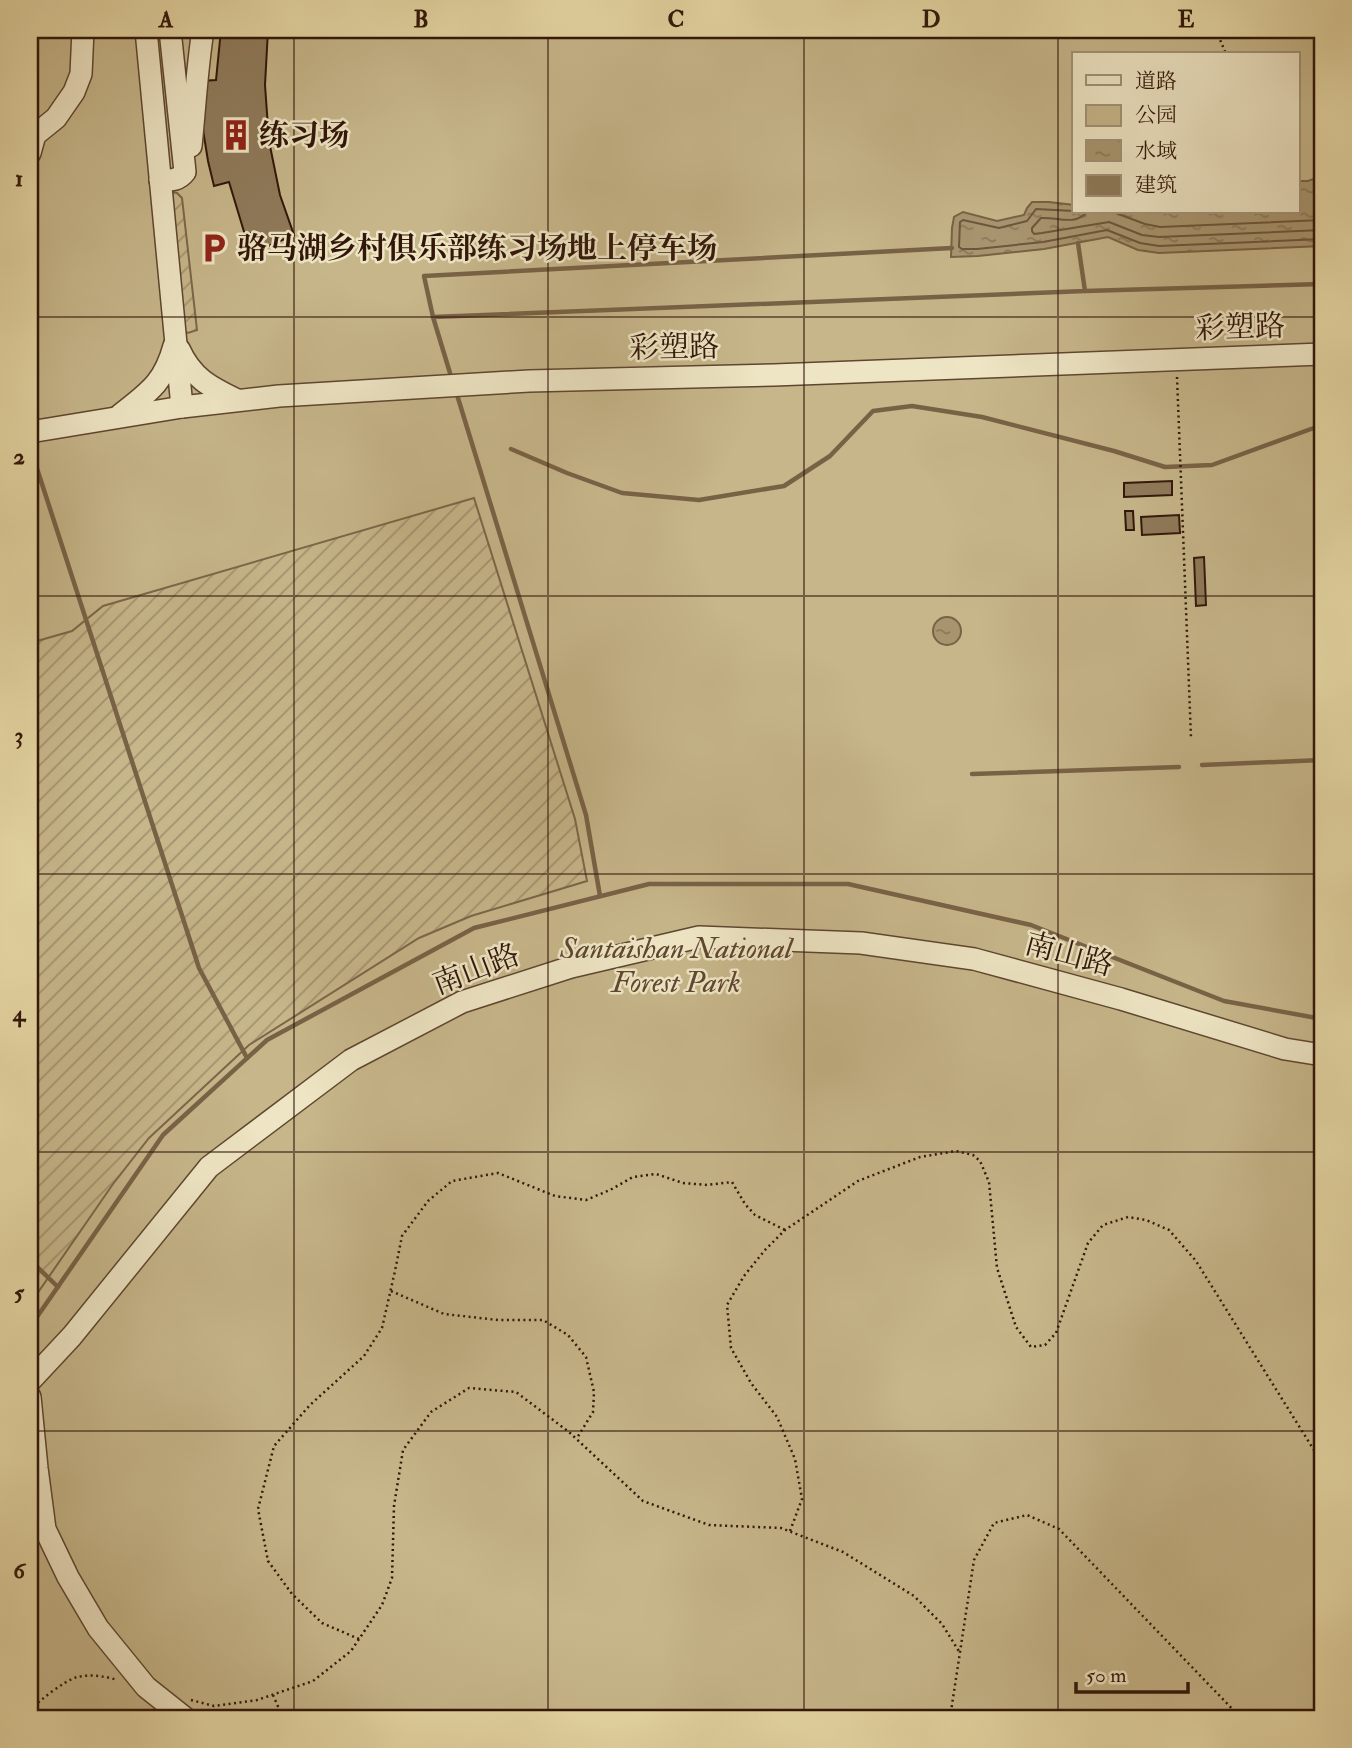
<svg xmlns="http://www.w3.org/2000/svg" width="1352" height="1748" font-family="'IM FELL Double Pica','Noto Serif SC',serif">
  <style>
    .park { fill: #c6b68a; stroke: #7c664a; stroke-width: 2; fill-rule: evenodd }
    .garden { fill: url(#garden-furrows); stroke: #7c664a; stroke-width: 2 }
    .water { fill: url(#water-ripples); stroke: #786246; stroke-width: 2 }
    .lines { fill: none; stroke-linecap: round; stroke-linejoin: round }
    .shore { stroke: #6c563c; stroke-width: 2 }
    .stream { stroke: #786246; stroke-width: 4.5 }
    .building { fill: #8f7a5a; stroke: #311609; stroke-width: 2 }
    .minor-casing { stroke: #5e4630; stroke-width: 24 }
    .path { stroke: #311609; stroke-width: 2.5; stroke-dasharray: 2 3.5; stroke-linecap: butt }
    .minor { stroke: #eee5c4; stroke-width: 21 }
    .grid { fill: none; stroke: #311609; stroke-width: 2; stroke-opacity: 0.55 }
    .labels { text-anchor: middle; stroke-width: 5; stroke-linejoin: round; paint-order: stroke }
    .poi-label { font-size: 30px; font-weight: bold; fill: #311609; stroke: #eee5c4; text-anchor: start }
    .street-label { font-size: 30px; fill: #311609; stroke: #eee5c4 }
    .park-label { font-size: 30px; font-style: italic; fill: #5e4630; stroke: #eee5c4 }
    .neatline { fill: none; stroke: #311609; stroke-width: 2.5 }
    .grid-label { font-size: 23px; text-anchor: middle; font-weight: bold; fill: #311609 }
  </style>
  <defs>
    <pattern id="garden-furrows" width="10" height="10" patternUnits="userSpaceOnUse" patternTransform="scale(1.75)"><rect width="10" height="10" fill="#c6b68a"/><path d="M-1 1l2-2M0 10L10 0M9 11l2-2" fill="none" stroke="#a1936f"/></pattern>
    <pattern id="water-ripples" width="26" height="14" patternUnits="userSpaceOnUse" patternTransform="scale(1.75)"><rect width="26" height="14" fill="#a8956f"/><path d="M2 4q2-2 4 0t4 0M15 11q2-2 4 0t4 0" fill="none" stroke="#897959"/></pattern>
  </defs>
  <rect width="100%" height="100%" fill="#e5d7a4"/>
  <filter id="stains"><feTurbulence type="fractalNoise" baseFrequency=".00286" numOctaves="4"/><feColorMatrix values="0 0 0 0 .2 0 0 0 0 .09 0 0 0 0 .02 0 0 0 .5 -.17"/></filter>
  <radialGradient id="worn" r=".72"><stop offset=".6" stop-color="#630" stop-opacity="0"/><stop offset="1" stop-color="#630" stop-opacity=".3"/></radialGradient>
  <!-- park -->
  <path class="park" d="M30 30H1322V1718H30ZM1074 54H1298V212H1074Z"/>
  <!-- garden -->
  <g class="garden">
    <polygon points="173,192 177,193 182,198 197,330 188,333 185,331 171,194"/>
    <polygon points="474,498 575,819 587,881 471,916 419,938 249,1045 149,1138 113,1184 30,1304 30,643 72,631 103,606"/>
  </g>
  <!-- water -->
  <g class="water">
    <polygon points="1322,176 1322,246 1159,253 1138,250 1108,237 1044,249 978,256 951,257 952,228 954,217 963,212 997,221 1024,215 1027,208 1032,202 1049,202 1074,205 1074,212 1298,212 1298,181 1308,181"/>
    <circle cx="947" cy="631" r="14"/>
  </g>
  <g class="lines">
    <!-- shore -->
    <g class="shore">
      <polyline points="1074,211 1036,209 1027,221 999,228 963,220 960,222 959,247 962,249 977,249 1043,242 1107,230 1140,243 1159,246 1322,239"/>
      <path d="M1087 212C1075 226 1058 217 1041 218L1032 228V231L1034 234 1042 233 1109 222 1142 235 1159 237 1322 230"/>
      <polyline points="1113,212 1145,224 1160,227 1322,220"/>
    </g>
    <!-- stream -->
    <g class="stream">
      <polyline points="952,248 424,276 433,317 1085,291 1078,243"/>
      <polyline points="1085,291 1322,284"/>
      <polyline points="433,317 450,373"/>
      <polyline points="458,398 586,815 600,896"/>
      <polyline points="30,447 199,968 247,1058"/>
      <polyline points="511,449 567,473 622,493 699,500 784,486 830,456 873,411 912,406 982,417 1114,451 1165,467 1212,465 1322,425"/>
      <polyline points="1202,765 1322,760"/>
      <polyline points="972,774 1179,767"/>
      <polyline points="30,1260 58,1287"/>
      <polyline points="30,1327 163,1135 267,1040 474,928 649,884 848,884 1031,925 1224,1001 1322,1019"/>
    </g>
  </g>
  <!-- building -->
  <g class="building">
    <polygon points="221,30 268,30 265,85 269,141 280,195 294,235 262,249 254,232 245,235 229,182 214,186 208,161 203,130 200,81 216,80"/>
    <polygon points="1172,481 1172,495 1124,497 1124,483"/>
    <polygon points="1125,511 1133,511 1134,530 1126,530"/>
    <polygon points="1179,515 1180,533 1142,535 1141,517"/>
    <polygon points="1204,557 1206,605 1196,606 1194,558"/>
  </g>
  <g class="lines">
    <defs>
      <g id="minor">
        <polyline points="146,30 182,407"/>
        <path d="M191 146C195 107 197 68 203 30"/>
        <polyline points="30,153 35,135 56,118 74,92 81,74 83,30"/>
        <path d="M160 180C171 180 178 181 185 172L170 30"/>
        <path d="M179 349C192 378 210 387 237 400"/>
        <path d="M120 415C149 392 164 383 174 346"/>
        <polyline points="30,432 182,407 279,396 529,381 774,375 1322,354"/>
        <polyline points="30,1381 72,1336 209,1167 351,1060 462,1002 571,967 699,937 861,943 974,959 1121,999 1285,1049 1322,1055"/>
        <polyline points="30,1397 37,1468 45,1529 68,1577 98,1628 146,1687 185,1718"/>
      </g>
    </defs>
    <!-- minor casing -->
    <use href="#minor" class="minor-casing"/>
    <!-- path -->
    <g class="path">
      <polyline points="1216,30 1226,54"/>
      <polyline points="1177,377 1191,738"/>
      <polyline points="391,1291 444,1314 498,1320 543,1320 568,1335 586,1357 594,1392 593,1412 577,1438"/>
      <polyline points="790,1531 802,1499 795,1459 777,1417 751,1383 731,1348 727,1305 744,1276 765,1250 785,1230 858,1181 920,1157 956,1151 973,1155 980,1161 989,1182 997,1268 1016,1327 1031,1347 1045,1345 1056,1333 1088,1243 1103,1225 1128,1217 1146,1220 1169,1230 1196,1261 1322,1463"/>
      <polyline points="359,1639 322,1623 292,1594 268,1561 258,1509 274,1446 310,1405 364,1356 382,1328 395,1271 402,1236 428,1201 452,1181 498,1173 555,1196 586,1200 610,1190 633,1177 656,1174 683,1183 707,1185 732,1182 745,1204 755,1215 785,1230"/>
      <polyline points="273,1695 283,1718"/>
      <polyline points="191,1700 214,1706 257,1700 313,1681 351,1651 382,1605 392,1578 394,1506 403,1450 431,1412 469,1388 516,1392 569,1432 643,1501 709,1525 781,1528 843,1552 914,1596 942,1624 960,1653"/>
      <path d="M30 1710C40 1700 64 1681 77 1677 90 1674 105 1676 117 1680"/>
      <polyline points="950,1718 974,1560 994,1523 1027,1515 1059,1529 1241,1718"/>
    </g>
    <!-- minor -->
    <use href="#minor" class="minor"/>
  </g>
  <!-- grid -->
  <path class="grid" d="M294 30V1718M548 30V1718M804 30V1718M1058 30V1718M30 317H1322M30 596H1322M30 874H1322M30 1152H1322M30 1431H1322"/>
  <!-- icons -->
  <defs>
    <symbol id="building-bare" viewBox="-9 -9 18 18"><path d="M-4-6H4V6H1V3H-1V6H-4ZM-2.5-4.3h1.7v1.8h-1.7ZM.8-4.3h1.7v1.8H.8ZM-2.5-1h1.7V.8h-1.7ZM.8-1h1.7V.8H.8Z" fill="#8f2418" stroke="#eee5c4" stroke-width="2.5" paint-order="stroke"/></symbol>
    <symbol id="parking-bare" viewBox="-9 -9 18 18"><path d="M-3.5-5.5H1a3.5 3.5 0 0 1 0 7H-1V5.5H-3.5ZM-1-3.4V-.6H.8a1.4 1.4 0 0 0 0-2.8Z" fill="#8f2418" stroke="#eee5c4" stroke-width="2.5" paint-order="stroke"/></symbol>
  </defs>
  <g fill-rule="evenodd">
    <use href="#building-bare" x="214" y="113" width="44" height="44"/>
    <use href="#parking-bare" x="192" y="226" width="44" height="44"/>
  </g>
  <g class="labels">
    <!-- poi labels -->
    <g class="poi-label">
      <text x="259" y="145">练习场</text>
      <text x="237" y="258">骆马湖乡村俱乐部练习场地上停车场</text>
    </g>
    <!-- street labels -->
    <g class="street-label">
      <text transform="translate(1240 327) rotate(-2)" y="10">彩塑路</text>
      <text transform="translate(674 347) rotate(-1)" y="10">彩塑路</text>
      <text transform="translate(1069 954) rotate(15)" y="10">南山路</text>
      <text transform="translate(476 969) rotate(-21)" y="10">南山路</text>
    </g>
    <!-- park labels -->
    <g class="park-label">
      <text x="676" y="958">Santaishan National<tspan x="676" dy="34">Forest Park</tspan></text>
    </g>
  </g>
  <!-- margin -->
  <rect width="1352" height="1748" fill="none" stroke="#e5d7a4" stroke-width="77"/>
  <!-- legend -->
  <rect x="1072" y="52" width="228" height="161" fill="#eee5c4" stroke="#a29279" stroke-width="2"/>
  <rect x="1086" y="75" width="35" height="10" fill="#eee5c4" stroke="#a29279" stroke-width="2"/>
  <text x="1135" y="88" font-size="21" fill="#311609">道路</text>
  <rect x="1086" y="105" width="35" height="21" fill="#c6b68a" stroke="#a29279" stroke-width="2"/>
  <text x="1135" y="122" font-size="21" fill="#311609">公园</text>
  <rect x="1086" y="140" width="35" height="21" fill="url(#water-ripples)" stroke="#a29279" stroke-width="2"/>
  <text x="1135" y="158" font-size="21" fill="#311609">水域</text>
  <rect x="1086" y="175" width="35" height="21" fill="#8f7a5a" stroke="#a29279" stroke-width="2"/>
  <text x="1135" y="192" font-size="21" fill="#311609">建筑</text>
  <!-- scale -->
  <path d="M1076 1682v10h112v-10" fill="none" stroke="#311609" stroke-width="3.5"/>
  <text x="1086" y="1682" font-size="21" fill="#311609" stroke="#eee5c4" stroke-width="5" paint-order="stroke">50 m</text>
  <rect x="38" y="38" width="1276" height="1672" class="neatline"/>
  <g class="grid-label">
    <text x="166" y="27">A</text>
    <text x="421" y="27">B</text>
    <text x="676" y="27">C</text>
    <text x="931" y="27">D</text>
    <text x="1186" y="27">E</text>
    <text x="19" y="186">1</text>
    <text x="19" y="464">2</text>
    <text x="19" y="743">3</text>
    <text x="19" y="1021">4</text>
    <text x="19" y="1300">5</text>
    <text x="19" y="1578">6</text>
  </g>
  <rect width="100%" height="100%" filter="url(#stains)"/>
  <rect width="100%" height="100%" fill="url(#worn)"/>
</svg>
